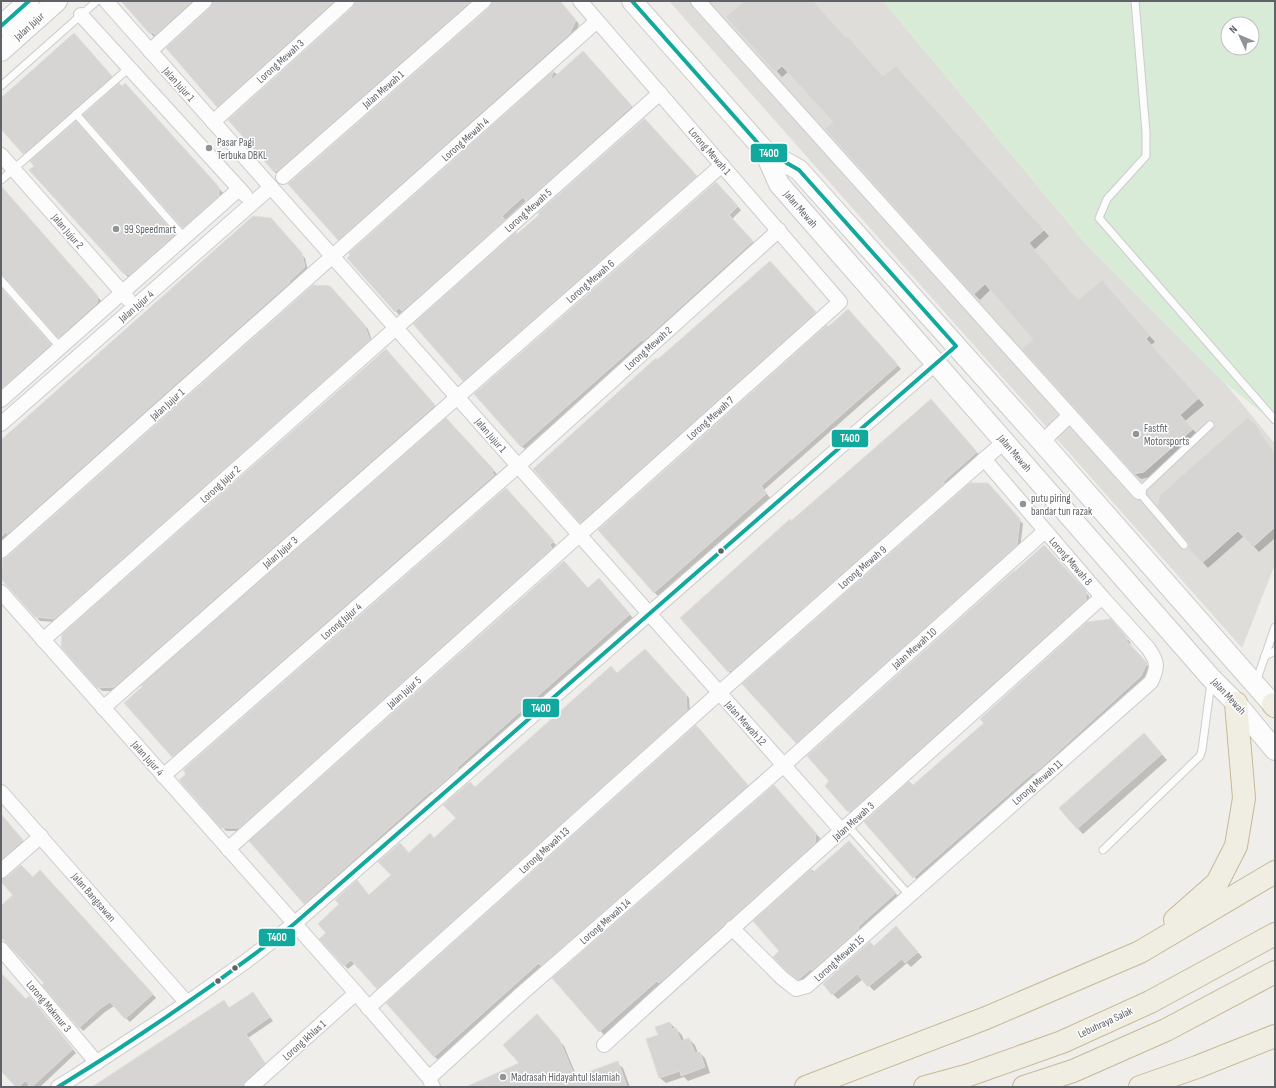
<svg xmlns="http://www.w3.org/2000/svg" width="1276" height="1088" font-family="'Sofia Sans Condensed',sans-serif">
  <style>
    .industrial { fill: #dfddda }
    .green { fill: #d8ebd6; fill-rule: evenodd }
    .shadow { fill: #0003 }
    .building { fill: #d6d5d3; stroke: #deddd9 }
    .lines { fill: none; stroke-linecap: round; stroke-linejoin: round }
    .lane-casing { stroke: #cbcccc; stroke-width: 9 }
    .street-casing { stroke: #cbcccc; stroke-width: 16 }
    .secondary-casing { stroke: #cacacb; stroke-width: 22 }
    .highway-casing { stroke: #c8b996; stroke-width: 24 }
    .lane { stroke: #fdfcfc; stroke-width: 7 }
    .street { stroke: #fdfcfc; stroke-width: 14 }
    .secondary { stroke: #fdfcfc; stroke-width: 20 }
    .highway { stroke: #f0ede3; stroke-width: 22 }
    .bus-1-casing { stroke: #fff; stroke-width: 7 }
    .bus-1 { stroke: #12a89d; stroke-width: 4 }
    .poi-dot { fill: #919496; stroke: #fff; stroke-width: 1.5 }
    .bus-dot { fill: #5f6368; stroke: #fff; stroke-width: 1.5 }
    .labels { text-anchor: middle; stroke-width: 3; stroke-linejoin: round; paint-order: stroke }
    .street-label { font-size: 11px; fill: #5f6368; stroke: #fff }
    .poi-label { font-size: 11px; fill: #5f6368; stroke: #fff; text-anchor: start }
    .line-badge { stroke: #fff; stroke-width: 1.5 }
    .badge-label { font-size: 11px; text-anchor: middle; font-weight: bold; fill: #fff }
  </style>
  <rect width="100%" height="100%" fill="#efeeea"/>
  <!-- industrial -->
  <polygon class="industrial" points="669,1 883,1 1086,244 1224,382 1275,444 1275,564 1242,648"/>
  <!-- green -->
  <path class="green" d="M883 1H1275V423L1224 382 1086 244ZM1228 24H1252V48H1228Z"/>
  <!-- shadow -->
  <g class="shadow">
    <polygon points="122,1 200,1 159,38 156,35 154,37"/>
    <polygon points="214,1 341,1 221,110 218,106 212,8"/>
    <polygon points="363,1 479,1 278,175 274,171"/>
    <polygon points="493,1 559,1 579,24 574,37 342,243 338,240 490,8"/>
    <polygon points="746,1 813,1 847,40 884,78 901,73 1049,236 1034,250 1079,301 1107,287 1155,342 1151,345 1204,405 1185,421 1198,435 1150,477 1141,479 1135,474 1035,339 991,289 980,300 974,294 826,129 835,122 789,71 782,77 728,17"/>
    <polygon points="79,40 117,82 30,159 1,127 1,100"/>
    <polygon points="587,56 635,110 531,203 527,200 505,220 508,224 406,314 403,311 399,315 350,253 554,72 558,75"/>
    <polygon points="131,90 224,194 188,232 183,227"/>
    <polygon points="648,123 700,180 467,384 464,380"/>
    <polygon points="81,128 180,240 130,279 124,273"/>
    <polygon points="719,187 741,210 732,219 756,245 525,449 521,446"/>
    <polygon points="1,196 31,221 103,303 65,343 10,281 4,281 1,285 3,290 56,351 7,387 1,381"/>
    <polygon points="274,223 305,258 308,271 1,543 1,442"/>
    <polygon points="774,266 819,316 585,525 581,522 657,361"/>
    <polygon points="334,291 368,329 373,344 58,622 40,621 1,578 4,560"/>
    <polygon points="852,314 901,369 764,490 770,498 658,596 654,592 828,328"/>
    <polygon points="389,354 438,409 118,691 102,691 98,687"/>
    <polygon points="934,404 980,456 732,675 681,618 792,522"/>
    <polygon points="1248,418 1254,424 1275,454 1275,538 1259,552 1244,536 1208,568 1189,547 1190,544"/>
    <polygon points="446,419 497,474 494,476 497,480 176,760 172,757 142,686"/>
    <polygon points="991,488 1023,524 1020,548 800,746 796,742"/>
    <polygon points="509,493 556,545 552,549 555,552 243,831 226,831 222,827"/>
    <polygon points="1048,550 1089,596 1089,604 852,815 849,811 831,782 808,756 1015,571 1016,572"/>
    <polygon points="602,583 633,618 309,907 305,903 588,589"/>
    <polygon points="1114,624 1131,643 1129,645 1150,668 1145,680 918,881 865,822 913,786"/>
    <polygon points="649,654 689,698 690,714 381,991 355,963 348,969 321,939 392,875 409,854 434,839 457,818 475,788 618,675"/>
    <polygon points="699,730 751,789 543,966 438,1060 434,1056"/>
    <polygon points="1149,740 1167,760 1083,834 1077,828"/>
    <polygon points="777,790 820,838 818,847 604,1035 553,978"/>
    <polygon points="1,816 26,844 1,866"/>
    <polygon points="852,846 899,897 802,983 793,975 781,951 754,921 812,870 814,872"/>
    <polygon points="43,875 156,998 130,1022 114,1006 105,1012 83,1031 43,985 45,983 1,935 1,907 14,895 1,880 33,878"/>
    <polygon points="901,933 922,957 911,967 907,963 874,991 863,979 838,999 833,994 874,947"/>
    <polygon points="1,974 26,1000 33,1001 76,1053 40,1087 33,1087 30,1084 26,1087 18,1087 1,1069"/>
    <polygon points="253,993 273,1021 248,1038 268,1067 248,1087 94,1087 227,1005 229,1008"/>
    <polygon points="542,1021 564,1046 577,1077 617,1063 623,1068 630,1087 470,1087 520,1064"/>
    <polygon points="670,1023 682,1035 684,1041 689,1039 695,1045 698,1053 700,1053 705,1058 710,1073 688,1081 684,1077 666,1083 660,1078 659,1035"/>
  </g>
  <!-- building -->
  <g class="building">
    <polygon points="121,1 192,1 155,35 152,32 150,34"/>
    <polygon points="213,1 334,1 217,107 166,48 211,7"/>
    <polygon points="355,1 471,1 277,171 276,170 274,172 228,120 353,7"/>
    <polygon points="492,1 560,1 576,20 570,33 338,240 288,184 490,7"/>
    <polygon points="744,1 813,1 846,38 848,37 883,76 896,66 1044,230 1029,243 1078,300 1102,280 1150,335 1146,339 1199,398 1180,415 1193,429 1144,472 1134,474 1022,349 1033,339 985,284 973,295 825,129 833,122 782,66 775,72 726,17"/>
    <polygon points="74,33 112,76 23,154 1,129 1,98"/>
    <polygon points="583,51 632,106 526,201 523,197 502,216 505,220 402,311 399,308 395,312 347,258 350,255 349,253 554,70 550,81"/>
    <polygon points="119,83 122,86 125,83 219,187 219,196 184,227 182,227 83,115"/>
    <polygon points="644,119 645,119 697,176 463,381 413,324 516,232 517,234 539,215 538,213"/>
    <polygon points="76,121 175,234 130,275 123,273 29,170 34,166 30,161"/>
    <polygon points="716,182 738,206 729,215 753,241 643,341 642,340 521,447 474,394"/>
    <polygon points="1,186 98,296 97,303 58,338 5,277 1,275"/>
    <polygon points="253,216 271,218 302,253 305,267 289,282 290,282 7,534 7,531 1,537 1,440"/>
    <polygon points="770,261 816,312 580,523 533,469 656,358 657,360"/>
    <polygon points="313,285 330,286 364,324 370,340 54,619 35,617 1,579 3,559 7,557"/>
    <polygon points="1,288 51,344 1,389"/>
    <polygon points="848,309 898,365 761,486 767,493 654,593 598,530 827,325 828,327"/>
    <polygon points="386,349 435,405 114,687 97,688 61,647 62,634"/>
    <polygon points="931,399 977,452 942,483 945,483 731,671 731,670 728,672 680,618 790,519 791,521"/>
    <polygon points="1248,417 1275,454 1275,527 1253,547 1238,531 1202,563 1188,548 1189,544 1188,542 1157,506 1160,495"/>
    <polygon points="446,418 494,470 492,472 494,475 172,757 124,703 143,686 140,686"/>
    <polygon points="970,483 988,483 1020,519 1017,545 796,743 742,684"/>
    <polygon points="506,488 554,541 550,545 552,548 239,828 221,828 179,780 186,774 183,770"/>
    <polygon points="1044,545 1086,591 1086,600 853,809 848,812 825,786 829,781 807,756 1015,570 1014,572"/>
    <polygon points="564,561 588,588 599,578 630,614 457,768 458,769 432,792 431,791 304,904 249,841"/>
    <polygon points="1111,619 1128,639 1126,640 1147,663 1141,676 1046,763 1035,773 1034,772 913,878 864,822 909,781 913,785 984,723 980,719 1087,622"/>
    <polygon points="645,649 686,694 687,711 377,989 351,960 344,966 319,939 326,933 318,924 339,904 335,900 357,880 369,895 391,875 378,862 400,843 409,853 430,833 434,838 456,818 443,805 470,782 475,787 611,666 617,673"/>
    <polygon points="696,725 748,785 541,966 539,963 434,1057 386,1003"/>
    <polygon points="1144,733 1162,754 1077,829 1059,808"/>
    <polygon points="774,785 816,833 815,843 659,983 657,981 599,1032 552,978"/>
    <polygon points="1,814 23,840 1,860"/>
    <polygon points="849,841 896,893 858,927 859,929 812,970 811,969 798,980 788,972 773,957 779,951 753,921 812,868 811,874"/>
    <polygon points="21,865 33,877 40,870 153,994 125,1019 110,1002 101,1008 79,1028 42,985 44,983 1,937 1,906 13,895 1,882 1,879 7,877"/>
    <polygon points="896,926 918,952 905,963 902,959 868,987 857,974 832,995 823,984 870,942 874,946"/>
    <polygon points="1,973 26,999 29,996 73,1049 32,1087 25,1081 19,1087 16,1087 1,1071"/>
    <polygon points="253,992 270,1017 246,1034 265,1063 245,1081 242,1087 92,1087 224,1000 229,1008"/>
    <polygon points="537,1014 559,1039 575,1077 618,1061 627,1087 466,1087 519,1063 503,1045"/>
    <polygon points="670,1022 672,1029 676,1028 681,1041 689,1038 695,1053 700,1052 705,1067 681,1076 680,1071 659,1078 646,1039 658,1035 655,1027"/>
  </g>
  <g class="lines">
    <defs>
      <g id="lane">
        <polyline points="1135,1 1146,132 1146,156 1107,199 1099,218 1275,420"/>
        <polyline points="1,86 97,1"/>
        <polyline points="76,114 184,237"/>
        <polyline points="1,180 129,68"/>
        <polyline points="1,280 60,347"/>
        <polyline points="1184,545 1139,492 1210,425"/>
        <polyline points="1265,656 1275,651"/>
        <polyline points="1256,682 1275,627"/>
        <polyline points="848,826 909,895"/>
        <polyline points="1103,850 1200,756 1202,750 1211,682"/>
      </g>
      <g id="street">
        <polyline points="106,1 842,831"/>
        <polyline points="698,1 1139,492"/>
        <polyline points="81,15 245,195"/>
        <polyline points="150,51 205,1"/>
        <polyline points="213,122 347,1"/>
        <polyline points="1,155 128,299"/>
        <polyline points="283,177 484,1"/>
        <polyline points="1,400 239,189"/>
        <polyline points="1,424 271,187"/>
        <polyline points="1042,442 1070,415"/>
        <polyline points="1,551 597,21"/>
        <polyline points="1,592 356,993 429,1078 433,1087"/>
        <polyline points="43,640 406,319 660,93"/>
        <polyline points="103,708 722,165"/>
        <polyline points="163,776 518,466 779,230"/>
        <polyline points="1,792 187,1003"/>
        <polyline points="228,849 840,302 580,1"/>
        <polyline points="1,871 41,836"/>
        <path d="M732 928 782 978 796 989 807 986 1151 682C1158 667 1158 662 1148 648L1102 597 984 459"/>
        <polyline points="1,949 97,1063"/>
        <polyline points="368,1008 719,693 1005,441"/>
        <path d="M604 1045C769 894 936 747 1102 597"/>
        <polyline points="429,1078 521,994 784,765 1045,531"/>
        <polyline points="58,1087 76,1076 187,1003 245,962 294,924 936,363"/>
        <polyline points="251,1087 356,993"/>
      </g>
      <g id="secondary">
        <polyline points="632,1 764,150 779,184 1211,678 1236,703 1275,750"/>
        <polyline points="1,26 29,1"/>
        <polyline points="1,51 57,1"/>
        <polyline points="764,150 799,170 1042,442 1275,707"/>
      </g>
      <g id="highway">
        <polyline points="1273,704 1275,706"/>
        <polyline points="1175,920 1217,883 1236,846 1244,798 1236,703"/>
        <polyline points="806,1087 986,1018 1140,952 1275,872"/>
        <polyline points="925,1087 969,1075 1062,1042 1150,1002 1275,934"/>
        <polyline points="1024,1087 1073,1071 1166,1030 1275,972"/>
        <polyline points="1140,1087 1197,1067 1275,1036"/>
      </g>
    </defs>
    <!-- lane casing -->
    <use href="#lane" class="lane-casing"/>
    <!-- street casing -->
    <use href="#street" class="street-casing"/>
    <!-- secondary casing -->
    <use href="#secondary" class="secondary-casing"/>
    <!-- highway casing -->
    <use href="#highway" class="highway-casing"/>
    <!-- lane -->
    <use href="#lane" class="lane"/>
    <!-- street -->
    <use href="#street" class="street"/>
    <!-- secondary -->
    <use href="#secondary" class="secondary"/>
    <!-- highway -->
    <use href="#highway" class="highway"/>
    <defs>
      <g id="bus-1">
        <polyline points="1,26 29,1"/>
        <path d="M58 1087C140 1037 218 983 294 924L956 346 799 170 764 150 632 1"/>
      </g>
    </defs>
    <!-- bus-1 casing -->
    <use href="#bus-1" class="bus-1-casing"/>
    <!-- bus-1 -->
    <use href="#bus-1" class="bus-1"/>
  </g>
  <!-- markers -->
  <g class="poi-dot">
    <circle cx="209" cy="148" r="4"/>
    <circle cx="116" cy="229" r="4"/>
    <circle cx="1136" cy="434" r="4"/>
    <circle cx="1023" cy="504" r="4"/>
    <circle cx="503" cy="1077" r="4"/>
  </g>
  <g class="bus-dot">
    <circle cx="721" cy="551" r="3.5"/>
    <circle cx="235" cy="968" r="3.5"/>
    <circle cx="218" cy="981" r="3.5"/>
  </g>
  <g class="labels">
    <!-- street labels -->
    <g class="street-label">
      <text transform="translate(29 26) rotate(-42)" y="4">Jalan Jujur</text>
      <text transform="translate(280 61) rotate(-42)" y="4">Lorong Mewah 3</text>
      <text transform="translate(179 84) rotate(48)" y="4">Jalan Jujur 1</text>
      <text transform="translate(383 89) rotate(-41)" y="4">Jalan Mewah 1</text>
      <text transform="translate(465 139) rotate(-42)" y="4">Lorong Mewah 4</text>
      <text transform="translate(710 151) rotate(49)" y="4">Lorong Mewah 1</text>
      <text transform="translate(801 209) rotate(49)" y="4">Jalan Mewah</text>
      <text transform="translate(528 210) rotate(-42)" y="4">Lorong Mewah 5</text>
      <text transform="translate(68 231) rotate(49)" y="4">Jalan Jujur 2</text>
      <text transform="translate(590 281) rotate(-41)" y="4">Lorong Mewah 6</text>
      <text transform="translate(136 306) rotate(-41)" y="4">Jalan Jujur 4</text>
      <text transform="translate(648 348) rotate(-42)" y="4">Lorong Mewah 2</text>
      <text transform="translate(167 404) rotate(-42)" y="4">Jalan Jujur 1</text>
      <text transform="translate(710 418) rotate(-42)" y="4">Lorong Mewah 7</text>
      <text transform="translate(491 435) rotate(49)" y="4">Jalan Jujur 1</text>
      <text transform="translate(1015 453) rotate(49)" y="4">Jalan Mewah</text>
      <text transform="translate(220 484) rotate(-42)" y="4">Lorong Jujur 2</text>
      <text transform="translate(280 552) rotate(-41)" y="4">Jalan Jujur 3</text>
      <text transform="translate(1071 561) rotate(49)" y="4">Lorong Mewah 8</text>
      <text transform="translate(862 567) rotate(-41)" y="4">Lorong Mewah 9</text>
      <text transform="translate(341 621) rotate(-41)" y="4">Lorong Jujur 4</text>
      <text transform="translate(914 648) rotate(-42)" y="4">Jalan Mewah 10</text>
      <text transform="translate(404 692) rotate(-42)" y="4">Jalan Jujur 5</text>
      <text transform="translate(1229 696) rotate(47)" y="4">Jalan Mewah</text>
      <text transform="translate(746 723) rotate(48)" y="4">Jalan Mewah 12</text>
      <text transform="translate(148 758) rotate(48)" y="4">Jalan Jujur 4</text>
      <text transform="translate(1037 782) rotate(-41)" y="4">Lorong Mewah 11</text>
      <text transform="translate(853 821) rotate(-42)" y="4">Jalan Mewah 3</text>
      <text transform="translate(544 850) rotate(-42)" y="4">Lorong Mewah 13</text>
      <text transform="translate(94 897) rotate(49)" y="4">Jalan Bangsawan</text>
      <text transform="translate(605 921) rotate(-41)" y="4">Lorong Mewah 14</text>
      <text transform="translate(839 958) rotate(-42)" y="4">Lorong Mewah 15</text>
      <text transform="translate(49 1006) rotate(50)" y="4">Lorong Makmur 3</text>
      <text transform="translate(1105 1022) rotate(-25)" y="4">Lebuhraya Salak</text>
      <text transform="translate(304 1040) rotate(-42)" y="4">Lorong Ikhlas 1</text>
    </g>
    <!-- poi labels -->
    <g class="poi-label">
      <text x="217" y="146">Pasar Pagi<tspan x="217" dy="13">Terbuka DBKL</tspan></text>
      <text x="124" y="233">99 Speedmart</text>
      <text x="1144" y="432">Fastfit<tspan x="1144" dy="13">Motorsports</tspan></text>
      <text x="1031" y="502">putu piring<tspan x="1031" dy="13">bandar tun razak</tspan></text>
      <text x="511" y="1081">Madrasah Hidayahtul Islamiah</text>
    </g>
  </g>
  <g class="line-badge">
    <rect x="750" y="143" width="38" height="20" rx="4" fill="#12a89d"/>
    <rect x="831" y="429" width="38" height="19" rx="4" fill="#12a89d"/>
    <rect x="522" y="698" width="38" height="20" rx="4" fill="#12a89d"/>
    <rect x="258" y="928" width="38" height="19" rx="4" fill="#12a89d"/>
  </g>
  <g class="badge-label">
    <text x="769" y="157">T400</text>
    <text x="850" y="442">T400</text>
    <text x="541" y="712">T400</text>
    <text x="277" y="941">T400</text>
  </g>
  <!-- border -->
  <rect width="1276" height="1088" fill="none" stroke="#5f6368" stroke-width="4"/>
  <!-- north arrow -->
  <g transform="translate(1240 36) rotate(314)"><circle r="19" fill="#ffffff" stroke="#bfc1c3"/>
  <path d="M0-3L7 15L0 10L-7 15Z" fill="#919496"/>
  <text y="-6" font-size="11" font-weight="bold" text-anchor="middle" fill="#5f6368">N</text>
  </g>
</svg>
